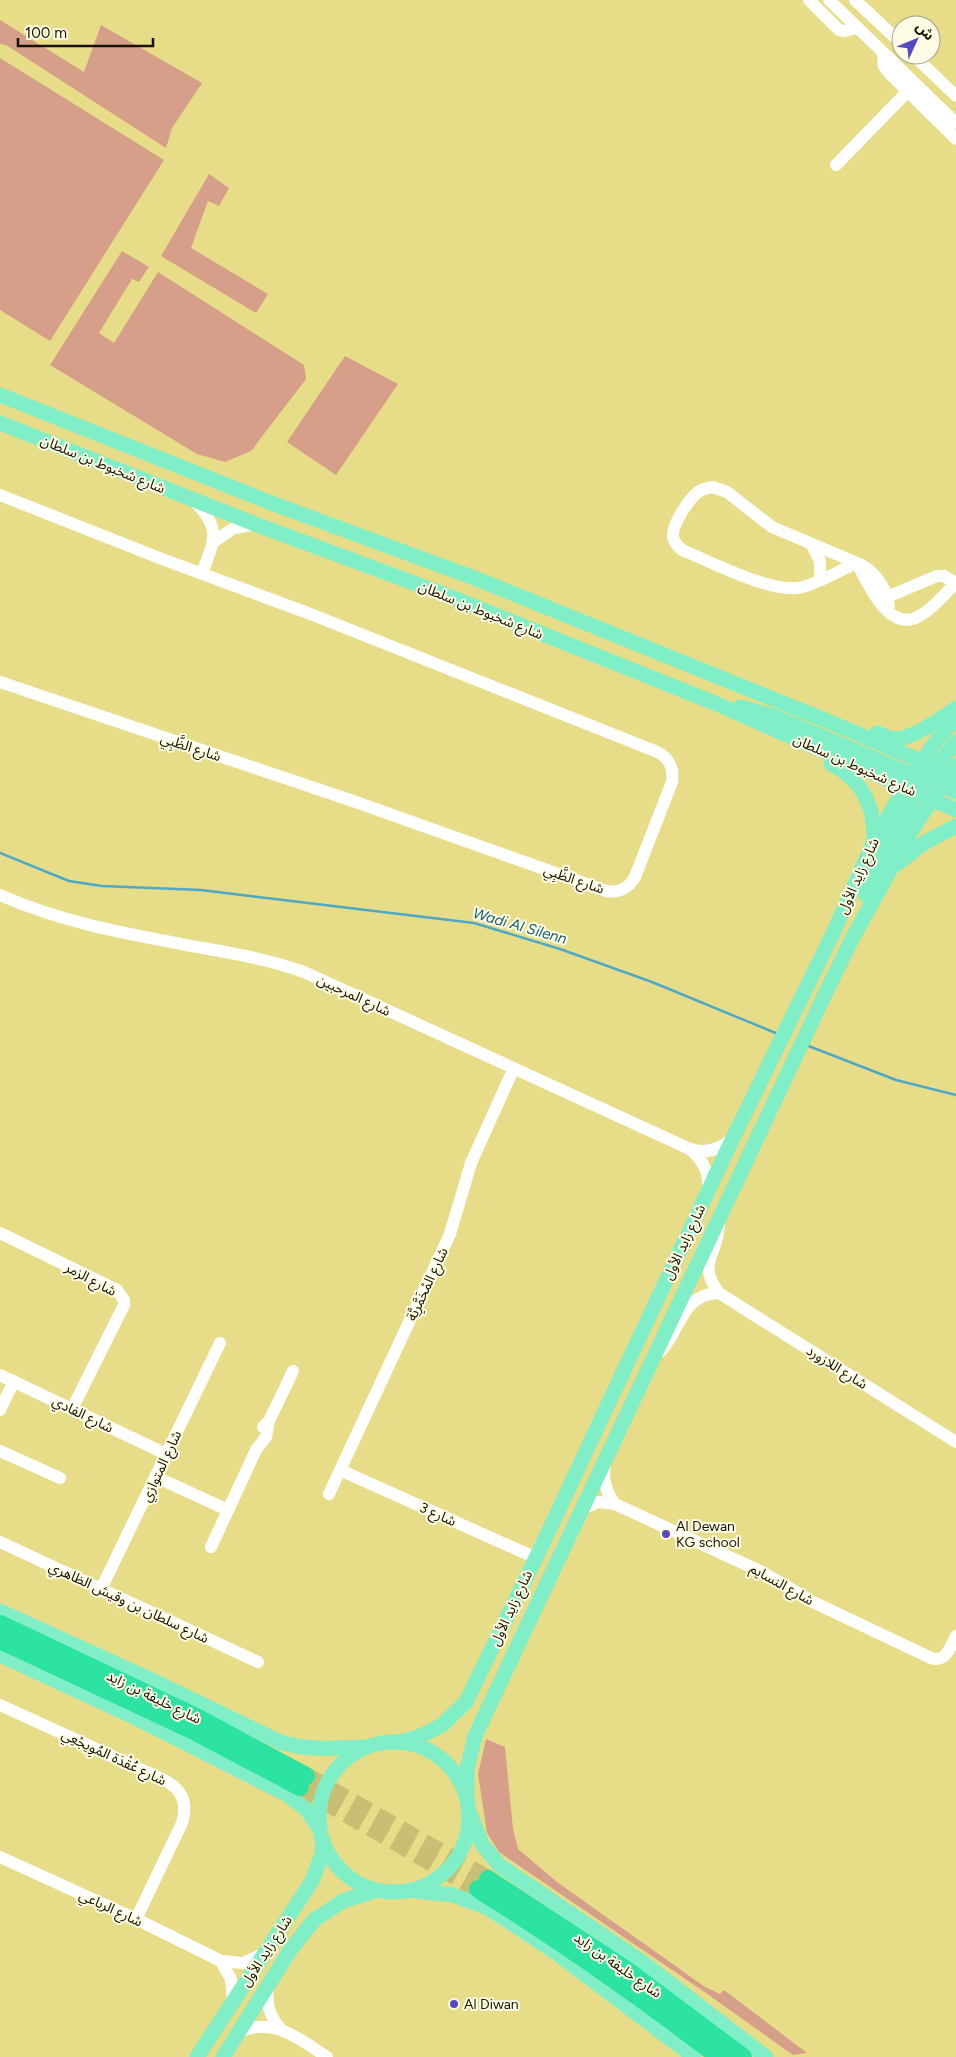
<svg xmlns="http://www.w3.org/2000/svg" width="956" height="2057" font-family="Figtree,'Noto Sans Arabic',sans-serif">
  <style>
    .green { fill: #d59f8a }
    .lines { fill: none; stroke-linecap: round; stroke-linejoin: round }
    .stream { stroke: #4ea8c7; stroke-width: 2.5 }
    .highway-tunnel { stroke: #c8bf74; stroke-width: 18; stroke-dasharray: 18 9; stroke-linecap: butt }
    .minor { stroke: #fff; stroke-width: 12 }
    .major { stroke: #80eec7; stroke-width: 15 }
    .highway { stroke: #2ce3a2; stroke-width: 18 }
    .poi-dot { fill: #5749c1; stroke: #fefce4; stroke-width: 2 }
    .labels { text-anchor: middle; stroke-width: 4; stroke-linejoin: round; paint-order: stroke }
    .street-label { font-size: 14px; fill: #171300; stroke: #fefce4 }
    .poi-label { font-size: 14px; fill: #171300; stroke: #fefce4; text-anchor: start }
    .water-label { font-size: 15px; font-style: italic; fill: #145d73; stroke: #fefce4 }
  </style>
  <rect width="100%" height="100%" fill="#e7dd88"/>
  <!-- green -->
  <g class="green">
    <polygon points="0,20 84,72 101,25 202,83 172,128 166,148 6,45 0,44"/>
    <polygon points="0,58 164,160 50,341 0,310"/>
    <polygon points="209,174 229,188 219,206 208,201 191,248 268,294 256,313 161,256"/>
    <polygon points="122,251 149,267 139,282 132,279 99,333 114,343 158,272 304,365 306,379 251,451 225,462 197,454 50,365"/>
    <polygon points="345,356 398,384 336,475 287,442"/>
    <polygon points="486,1739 505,1747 513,1829 518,1849 557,1882 705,1987 720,1994 724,1990 807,2053 793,2055 706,1993 499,1852 487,1833 478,1774"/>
  </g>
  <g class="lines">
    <!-- stream -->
    <g class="stream">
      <polyline points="0,853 69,881 102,886 201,890 474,923 560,949 652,982 778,1034"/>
      <polyline points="806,1045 896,1080 956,1095"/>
    </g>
    <!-- highway-tunnel -->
    <g class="highway-tunnel">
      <polyline points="306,1776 488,1879"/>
      <polyline points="300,1787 478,1889"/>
    </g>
    <!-- minor -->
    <g class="minor">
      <polyline points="809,0 839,30 845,31 857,28"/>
      <polyline points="829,0 956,123"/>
      <polyline points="855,0 901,43"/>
      <polyline points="883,53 884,66 888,72 956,139"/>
      <polyline points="913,55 956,96"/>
      <polyline points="836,165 908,91"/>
      <path d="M713 487 727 492 772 527 857 563C840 570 821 582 803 587 773 595 712 562 682 550 678 546 674 543 673 537 671 526 689 499 698 492 702 489 707 488 713 487Z"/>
      <path d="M0 495 162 559 308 613 655 751C669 757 674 767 672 782L635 877C628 889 619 893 606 891L353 801 0 682"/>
      <path d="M193 500C222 528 215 539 202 573"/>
      <polyline points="214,542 232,529 255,524"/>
      <polyline points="812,545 820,561 820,580"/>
      <path d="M857 563C868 583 889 636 921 615 934 608 945 593 956 583"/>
      <path d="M860 564C876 573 886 588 889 606"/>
      <polyline points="887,597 937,576 944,576 956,583"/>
      <path d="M0 895C65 924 134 935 203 948 237 954 271 960 304 972L690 1149C706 1154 720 1150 733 1138"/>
      <path d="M690 1149C703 1160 710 1173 708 1190"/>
      <path d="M719 1224C718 1256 696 1262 719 1293L956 1442"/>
      <polyline points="0,1233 117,1290 124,1300 124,1305 72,1409"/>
      <path d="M661 1351C682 1327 682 1294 719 1293"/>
      <polyline points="0,1375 166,1454"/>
      <polyline points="0,1410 14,1381"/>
      <polyline points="263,1427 269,1421 293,1371"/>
      <polyline points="0,1451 60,1478"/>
      <path d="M605 1464C602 1480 606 1492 615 1504"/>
      <polyline points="340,1470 536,1558"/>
      <polyline points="156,1477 228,1510"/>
      <polyline points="329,1494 450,1234 471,1163 513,1070"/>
      <path d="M582 1509 598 1502 615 1504 762 1572 813 1602 931 1658C946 1663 950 1647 956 1636"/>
      <polyline points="0,1542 258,1662"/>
      <polyline points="211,1547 256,1450 266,1437 269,1421"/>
      <polyline points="101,1589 220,1343"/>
      <path d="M0 1705 164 1780C182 1789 188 1803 182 1823L136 1919"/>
      <polyline points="0,1857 136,1919 221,1961 243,1963 263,1954"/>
      <polyline points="221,1961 231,1979 233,2000"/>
      <path d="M268 1986C266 2003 269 2015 280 2028"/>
      <path d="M239 2032C274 2016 299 2039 327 2057"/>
    </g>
    <!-- major -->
    <g class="major">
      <polyline points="0,395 274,504 477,579 825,720 956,776"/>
      <polyline points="0,423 255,524 438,592 717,704 956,810"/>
      <polyline points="740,707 773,716 913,775 932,778 950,774"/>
      <path d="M877 733C883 735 889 739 896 739 914 738 942 718 956 708"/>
      <path d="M831 764C862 779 875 807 874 841"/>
      <polyline points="932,776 935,768 956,742"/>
      <polyline points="933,783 942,785 956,792"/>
      <polyline points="897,864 924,843 956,826"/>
      <polyline points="866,895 891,840 921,786"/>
      <path d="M0 1611 154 1681 280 1742C308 1751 335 1748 364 1747"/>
      <polyline points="0,1655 134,1717 286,1794 307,1810 319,1828"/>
      <circle cx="394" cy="1817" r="75"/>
      <polyline points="396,1742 412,1739 427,1733 442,1725 466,1702 536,1558 733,1138 834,931 874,841 905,787 933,745 956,718"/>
      <polyline points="467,1799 467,1769 475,1736 826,992 853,937 915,825 956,766"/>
      <polyline points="471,1816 482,1844 499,1865 645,1964 766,2057"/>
      <polyline points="416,1891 453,1895 488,1908 555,1952 694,2057"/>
      <polyline points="197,2057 312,1881 322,1854 323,1840"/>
      <polyline points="223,2057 291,1949 314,1920 343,1901 377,1890"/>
    </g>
    <!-- highway -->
    <g class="highway">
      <polyline points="0,1624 198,1718 306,1776"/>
      <polyline points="0,1640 192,1730 300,1787"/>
      <polyline points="488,1879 628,1971 743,2057"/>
      <path d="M478 1889C561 1941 641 1997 719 2057"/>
    </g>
  </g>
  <!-- markers -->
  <g class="poi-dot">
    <circle cx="666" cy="1534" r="5"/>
    <circle cx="454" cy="2004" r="5"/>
  </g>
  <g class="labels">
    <!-- street labels -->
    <g class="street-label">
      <text transform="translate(103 464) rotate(22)" y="5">شارع شخبوط بن سلطان</text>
      <text transform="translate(481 610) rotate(22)" y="5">شارع شخبوط بن سلطان</text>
      <text transform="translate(191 747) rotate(18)" y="5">شارع الظَّبِي</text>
      <text transform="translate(855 765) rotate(24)" y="5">شارع شخبوط بن سلطان</text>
      <text transform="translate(858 876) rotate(-66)" y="5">شارع زايد الأول</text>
      <text transform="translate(574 879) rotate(19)" y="5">شارع الظَّبِي</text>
      <text transform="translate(354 995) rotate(25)" y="5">شارع المرحبين</text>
      <text transform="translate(684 1242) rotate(-65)" y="5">شارع زايد الأول</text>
      <text transform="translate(91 1279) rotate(28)" y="5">شارع الزمر</text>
      <text transform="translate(427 1284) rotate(-65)" y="5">شارع المْخَمَّرِيَّة</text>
      <text transform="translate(837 1367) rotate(32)" y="5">شارع اللازورد</text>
      <text transform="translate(83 1414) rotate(26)" y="5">شارع الفادي</text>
      <text transform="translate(161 1466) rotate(-65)" y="5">شارع المتوازي</text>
      <text transform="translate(438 1514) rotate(24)" y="5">شارع 3</text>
      <text transform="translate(782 1584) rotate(29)" y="5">شارع النسايم</text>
      <text transform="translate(129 1602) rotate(25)" y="5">شارع سلطان بن وقيش الظاهري</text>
      <text transform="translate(511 1608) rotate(-65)" y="5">شارع زايد الأول</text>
      <text transform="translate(154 1697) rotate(26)" y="5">شارع خليفة بن زايد</text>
      <text transform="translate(114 1757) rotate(25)" y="5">شارع عُقْدَة المُوِيجْعِي</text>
      <text transform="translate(111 1908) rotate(25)" y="5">شارع الرباعي</text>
      <text transform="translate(266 1951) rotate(-57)" y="5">شارع زايد الأول</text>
      <text transform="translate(618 1965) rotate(35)" y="5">شارع خليفة بن زايد</text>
    </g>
    <!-- poi labels -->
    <g class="poi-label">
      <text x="676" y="1531">Al Dewan<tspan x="676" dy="16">KG school</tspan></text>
      <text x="464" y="2009">Al Diwan</text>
    </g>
    <!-- water labels -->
    <g class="water-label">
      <text transform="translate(520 926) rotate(16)" y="5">Wadi Al Silenn</text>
    </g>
  </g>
  <!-- north arrow -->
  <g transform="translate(916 40) rotate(46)"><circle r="24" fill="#fefce4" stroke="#a29f89"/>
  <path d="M0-4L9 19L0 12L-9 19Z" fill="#5749c1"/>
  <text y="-8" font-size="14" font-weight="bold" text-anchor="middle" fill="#171300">ش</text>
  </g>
  <!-- scale -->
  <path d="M18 38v8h135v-8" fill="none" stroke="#171300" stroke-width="2.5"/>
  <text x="25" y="38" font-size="15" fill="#171300" stroke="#fefce4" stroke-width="4" paint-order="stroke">100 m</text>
</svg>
